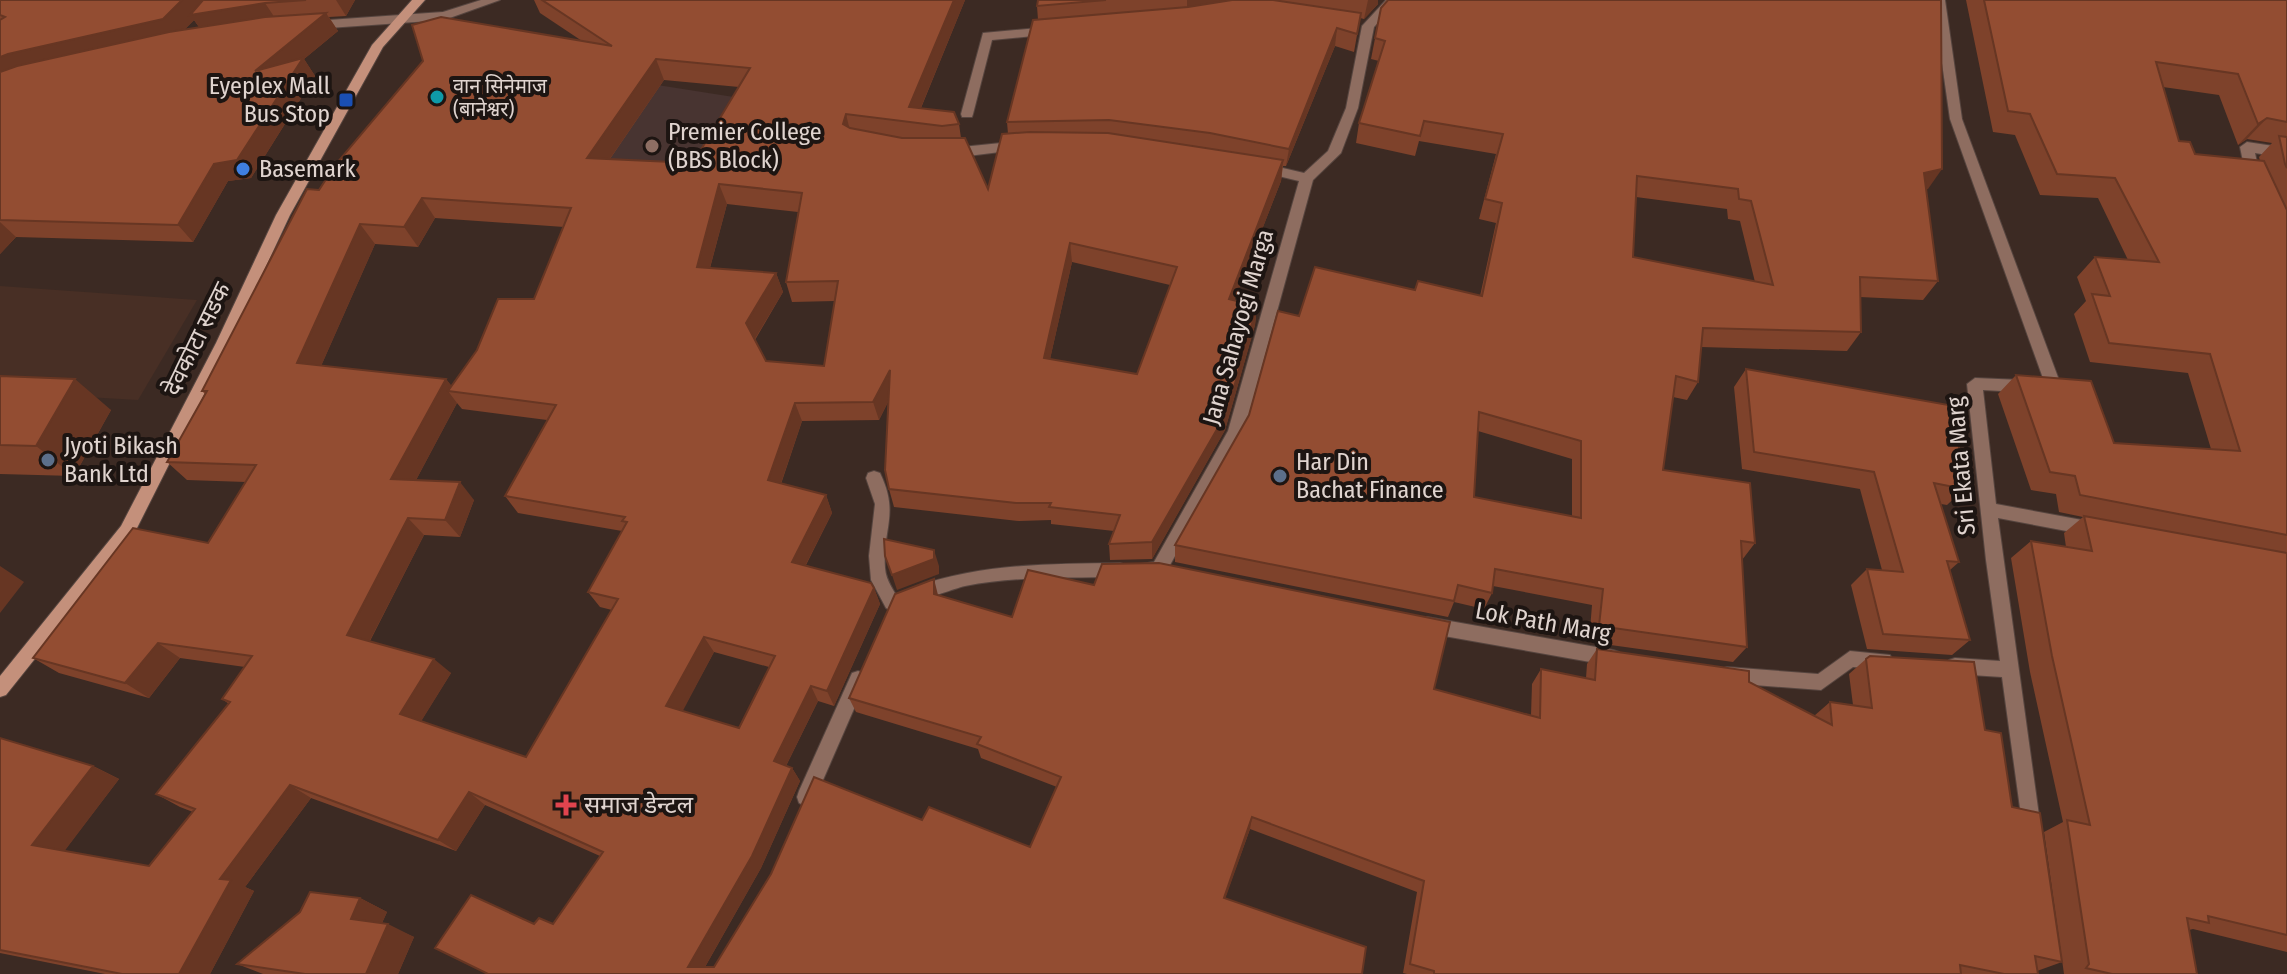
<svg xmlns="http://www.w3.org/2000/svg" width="2287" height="974" font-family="'Fira Sans Condensed','Noto Sans Devanagari',sans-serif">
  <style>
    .built { fill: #482f25 }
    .education { fill: #483431 }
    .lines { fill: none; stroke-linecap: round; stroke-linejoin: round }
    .minor-casing { stroke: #56453f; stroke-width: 2 }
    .secondary-casing { stroke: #56453f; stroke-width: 2 }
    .minor { fill: #8e6d60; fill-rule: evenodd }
    .secondary { fill: #c4907b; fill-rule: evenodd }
    .wall { fill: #7e422b; fill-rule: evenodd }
    .shaded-wall { fill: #673623 }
    .building { fill: #934d32; stroke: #673623; stroke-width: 2; fill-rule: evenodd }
    .culture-dot { fill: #0f9aa8; stroke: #1d1512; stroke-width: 3 }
    .transit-dot { fill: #1a4fb4; stroke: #1d1512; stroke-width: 3 }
    .education-dot { fill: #8d6e63; stroke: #1d1512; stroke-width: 3 }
    .shop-dot { fill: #3f7fe0; stroke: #1d1512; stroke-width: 3 }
    .service-dot { fill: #5c6f8a; stroke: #1d1512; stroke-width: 3 }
    .health-dot { fill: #e0444e; stroke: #1d1512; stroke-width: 3 }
    .labels { text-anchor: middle; stroke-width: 8; stroke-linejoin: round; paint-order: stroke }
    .far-poi-label { font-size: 20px; fill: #e0d4cf; stroke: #1d1512; text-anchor: start }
    .poi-label { font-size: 24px; fill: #e0d4cf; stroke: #1d1512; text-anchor: start }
    .street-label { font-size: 24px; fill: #e0d4cf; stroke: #1d1512 }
  </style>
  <rect width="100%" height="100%" fill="#3c2a23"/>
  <!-- built -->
  <polygon class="built" points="0,286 197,300 138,400 0,392"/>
  <!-- education -->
  <polygon class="education" points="632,81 740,98 701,180 567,175"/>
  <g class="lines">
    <defs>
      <g id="minor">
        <polygon points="481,0 500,0 444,20 314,29 308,25 314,21 443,12"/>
        <polygon points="1386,0 1399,0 1374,27 1358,108 1341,153 1313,180 1244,432 1165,574 1159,576 1141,574 1139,569 1141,564 1154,562 1228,431 1299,181 1257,171 1255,168 1262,163 1304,173 1328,151 1346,108 1362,26"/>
        <polygon points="1933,0 1945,0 1962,119 2062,388 2054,394 1983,390 1996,504 2093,522 2099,524 2101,529 2099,534 2093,536 1998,518 2041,830 2039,837 2032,839 2025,837 2023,830 2002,677 1955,674 1949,672 1946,666 1949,660 1955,658 2000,661 1986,560 1967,384 1975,378 2044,381 1950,119"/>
        <polygon points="1050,27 1054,28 1054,34 992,40 973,114 972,117 962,117 961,114 983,33"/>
        <polygon points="1020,141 1025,143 1025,149 952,158 945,153 952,148"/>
        <polygon points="2247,142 2287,148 2287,158 2255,153 2261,181 2254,186 2247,181 2240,147"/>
        <path d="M874 471 880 473C900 514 882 529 885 568 886 582 895 591 900 603L898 608 892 611 886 608 871 580 869 556 875 504 866 478 868 473Z"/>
        <path d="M1120 563 1126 565 1128 570 1126 575 1120 577C1069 578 1016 576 965 586 952 589 923 602 912 598L910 593 912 588C980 563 1049 564 1120 563Z"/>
        <polygon points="1427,617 1613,650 1619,652 1622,658 1619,664 1613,666 1427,633 1421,630 1418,625 1421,620"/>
        <polygon points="1850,651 1890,655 1893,661 1890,667 1884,669 1853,667 1821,690 1727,683 1721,681 1718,675 1721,669 1727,667 1818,674"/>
        <polygon points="858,671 864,673 867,679 813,803 806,806 799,803 797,797 799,791 852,673"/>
      </g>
      <polygon id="secondary" points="412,0 425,0 383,47 290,215 230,343 133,536 6,695 0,697 0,676 121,526 216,343 276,215 372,45"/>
    </defs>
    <!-- minor casing -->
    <use href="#minor" class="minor-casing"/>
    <!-- secondary casing -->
    <use href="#secondary" class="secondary-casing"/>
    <!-- minor -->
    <use href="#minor" class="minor"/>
    <!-- secondary -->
    <use href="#secondary" class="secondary"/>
  </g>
  <!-- wall -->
  <g class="wall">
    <path d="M0 0H355L346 16 329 17 338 31 304 59 315 76 251 178 228 181 193 242 16 237 0 254ZM194 20 199 27 184 30Z"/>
    <path d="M534 0H965L921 108 959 124 961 138 988 189 1008 134 1007 122 1038 20 1037 6 1038 0H1378V4L1364 19 1360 18 1354 52 1335 46 1286 166H1283L1281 181 1234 301 1257 306 1255 325 1225 430 1152 559 1110 560 1109 544 1114 531 1051 524V520L1019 521 894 507 889 489 888 402 879 420 802 421 781 484 826 495 832 513 806 565 874 588 880 604 834 706 818 701 786 766 792 768 800 781 761 868 705 967H714L922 820 1030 847 1057 787 981 758 978 749 856 712 849 698 938 596 1012 617 1434 689 1531 715 1532 684 1541 669 1586 678 1587 664 1597 649 1749 682 1814 716 1830 702 1853 705 1849 674 1866 659 1985 730 2012 807 2062 962 2037 971 2038 974H1407L1403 973 1417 892 1250 829 1225 898 1366 947 487 974 534 924H553L600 856 485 805 456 851 311 798 245 887 254 891 210 974H105L0 953V738L93 766 119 779 64 851 149 866 193 812 180 807 156 794 229 704 222 699 245 667 180 658 149 698 59 673 33 658 208 543 246 482 187 480 167 462 205 394 202 391 319 190 582 41 540 13ZM664 80 739 87 693 163 610 159ZM727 204 798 212 786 282 792 302 835 301 824 366 766 361 755 340 783 292 776 273 710 268ZM435 218 564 227 534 299 451 386 446 379 321 366 375 244 418 247ZM1072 262 1170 285 1137 374 1050 359ZM457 403 462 409 547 420 505 496 518 513 622 531 588 592 600 607 612 610 526 757 421 721 451 673 370 641 424 535 460 537 474 500 416 480ZM714 652 769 667 739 728 682 711Z"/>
    <path d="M1966 0H2287V952L2193 929 2189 930 2197 974H2064L2044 832 2063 822 2030 672 2011 558 2031 541 2066 547 2064 533 2083 517 2059 512 2056 494 2031 490 1998 394 2016 375 2114 443 2211 449 2188 373 2090 362 2074 314 2086 301 2077 277 2095 257 2128 260 2098 198 2040 195 2015 135 1993 132ZM2163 87 2219 95 2238 145 2247 139 2272 143 2259 157 2260 161 2195 154 2179 141Z"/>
    <path d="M1381 8 1928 189H1926L1938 281 1923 300 1860 297 1861 332 1847 351 1701 347 1698 382 1687 400 1673 397 1663 470 1755 543 1742 560 1747 647 1733 662 1589 642 1592 605 1493 586 1492 593 1484 609 1454 602 1448 617 1175 562V545L1249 415 1299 316 1415 290 1480 296 1496 223 1479 219 1496 154 1419 141 1415 156 1356 143 1359 123 1379 61 1371 59ZM1636 197 1727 209 1728 219 1740 221 1755 282 1633 257ZM1478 431 1572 459V516L1474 497Z"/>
    <polygon points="1746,369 1964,489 1947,505 1941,504 1959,562 1950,570 1970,640 1952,655 1867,649 1851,585 1867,569 1882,570 1860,489 1742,469 1734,387"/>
    <polygon points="0,376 111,410 74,476 0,474"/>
    <polygon points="360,898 387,912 382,923 414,937 398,974 263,974 237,964"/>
  </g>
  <!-- shaded-wall -->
  <g class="shaded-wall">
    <polygon points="182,0 214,0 265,3 277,21 203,33 194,20 177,37 0,81 0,57"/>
    <polygon points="336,0 355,0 346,16"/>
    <polygon points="954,0 965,0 915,122 909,107"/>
    <polygon points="1187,0 1251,0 1187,11"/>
    <polygon points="1368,0 1378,0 1378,4 1364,19"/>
    <polygon points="326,13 338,31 304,59 315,76 251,178 228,181 193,242 178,225 214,164 255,71"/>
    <polygon points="1337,28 1335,46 1286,166 1289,149"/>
    <polygon points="656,59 664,80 596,179 587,158"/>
    <polygon points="846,114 851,135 843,124"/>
    <polygon points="2267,118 2247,139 2238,145 2258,124"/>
    <polygon points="1283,160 1281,181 1227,319 1229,299"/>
    <polygon points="1942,169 1928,189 1910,193 1924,173"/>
    <polygon points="719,184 727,204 705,286 697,267"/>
    <polygon points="422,198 435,218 418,247 404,227"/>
    <polygon points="0,222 16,237 0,254"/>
    <polygon points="360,224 375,244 314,382 297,363"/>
    <polygon points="1070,243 1072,262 1046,377 1044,358"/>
    <polygon points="776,273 783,292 753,342 746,323"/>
    <polygon points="1257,306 1255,325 1225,430 1152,559 1152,542"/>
    <polygon points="890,370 895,388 879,420 873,402"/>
    <polygon points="75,379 111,410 74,476 36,446"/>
    <polygon points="446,379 456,391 448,391 457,403 407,497 391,479"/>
    <polygon points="795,403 802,421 776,498 768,480"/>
    <polygon points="460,482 474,500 460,537 445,520"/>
    <polygon points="826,495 832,513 799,578 792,562"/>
    <polygon points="408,518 424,535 365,650 347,635"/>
    <polygon points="934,550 939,566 939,574 897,590 892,575"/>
    <polygon points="0,566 24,582 0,613"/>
    <polygon points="934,579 938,595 934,594"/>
    <polygon points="874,588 880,604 834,706 827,691"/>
    <polygon points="704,637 714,652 678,720 666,706"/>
    <polygon points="158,643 180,658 149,698 125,683"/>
    <polygon points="434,659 451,673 417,728 400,714"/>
    <polygon points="811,686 818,701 782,774 774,761"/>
    <polygon points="93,766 119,779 60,857 32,845"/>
    <polygon points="792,768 800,781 761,868 701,974 688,967"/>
    <polygon points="290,785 311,798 245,887 254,891 210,974 179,974 220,879"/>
    <polygon points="469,792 485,805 456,851 438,840"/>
    <polygon points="1252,817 1250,829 1222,908 1224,898"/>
    <polygon points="360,898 387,912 378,932 351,919"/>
    <polygon points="388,924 414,937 398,974 366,974"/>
  </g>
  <!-- building -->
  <g class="building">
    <polygon points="0,0 182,0 163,19 8,54 0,57 0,20 5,17 0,15"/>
    <polygon points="203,0 306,0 265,3 190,15"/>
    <path d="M542 0H954L909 107 954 112 959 124 942 126 846 114 843 124 850 128 902 138H965L988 189 1002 134 1030 132 1108 133 1283 160 1229 299 1257 306 1227 412 1152 542 1109 544 1120 515 1049 507 1051 503H1016L889 489 885 470 890 370 873 402 795 403 768 480 826 495 792 562 871 583 874 588 827 691 811 686 774 761 792 768 752 856 688 967H714L771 874 814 777 922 820 929 807 1030 847 1061 777 977 744 981 737 849 698 895 594 934 579V594L1012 617 1028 570 1094 585 1102 564 1159 563 1450 622 1434 689 1540 718 1541 669 1595 680 1597 649 1749 671V682L1832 725 1830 702 1872 708 1866 659 1870 656 1974 662 1985 730 2001 733 2012 807 2040 813 2062 962 2035 956 2038 974H2004L1960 965 1961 974H1434V971L1410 964 1424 881 1252 817 1224 898 1366 947 1362 974H488L435 948 471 895 534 924 539 918 553 924 603 852 469 792 438 840 290 785 220 879 231 880 179 974H122L0 950V738L93 766 32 845 149 866 195 809 156 794 230 702 222 699 252 656 158 643 125 683 33 658 133 528 208 543 256 465 167 462 207 391H202L307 189 319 190 336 164 423 61 412 25 441 17 612 46ZM656 59 750 68 693 163 587 158ZM719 184 802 193 786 282 838 281 824 366 766 361 746 323 776 273 697 267ZM422 198 571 208 534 299H498L477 350 448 391 556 405 505 496 625 517 622 521 627 522 588 592 618 599 526 757 400 714 434 659 347 635 408 518 445 520 460 482 391 479 446 379 297 363 360 224 404 227ZM1070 243 1177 267 1137 374 1044 358ZM704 637 775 656 739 728 666 706Z"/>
    <polygon points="1038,0 1106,0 1037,6"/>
    <polygon points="1232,0 1273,0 1361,13 1357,34 1337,28 1289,149 1210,133 1109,120 1007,122 1033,20 1188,7"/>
    <path d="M1388 0H1941L1942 169 1924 173 1938 281 1860 277 1861 332 1703 328 1698 382 1676 376 1663 470 1750 483 1755 543 1741 541 1747 647 1599 626 1603 589 1495 569 1492 593 1458 585 1454 601 1175 545 1249 415 1278 311 1299 316 1315 267 1415 290 1418 281 1482 296 1502 203 1485 199 1503 134 1424 121 1420 136 1359 123 1385 41 1375 38 1381 8ZM1637 176 1738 189 1739 199 1751 201 1773 285 1633 257ZM1479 412 1581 441V518L1474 497Z"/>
    <polygon points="1984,0 2287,0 2287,122 2267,118 2258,124 2238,74 2156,62 2179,141 2190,142 2195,154 2264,161 2287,210 2287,535 2080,495 2075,476 2050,472 2016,375 2091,381 2114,443 2240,451 2210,354 2109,343 2092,294 2110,296 2095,257 2159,262 2115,178 2057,174 2030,114 2008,111"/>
    <polygon points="326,13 255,71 303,58 237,160 214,164 178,225 0,220 0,72 17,66 169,32 265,17"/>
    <polygon points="2279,136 2287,137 2287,168 2285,164"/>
    <polygon points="1746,369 1954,406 1964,489 1934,483 1959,562 1947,561 1970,640 1883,634 1867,569 1903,572 1874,472 1754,452"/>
    <polygon points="0,376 75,379 36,446 0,445"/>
    <polygon points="2084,516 2287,553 2287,935 2208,916 2209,923 2187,918 2197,974 2112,974 2086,968 2089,964 2067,820 2090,825 2052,656 2031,541 2092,551"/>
    <polygon points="884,539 934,550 934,559 892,575 885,556"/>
    <polygon points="310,892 360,898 351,919 388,924 366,974 305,974 237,964 300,912"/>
  </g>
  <!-- markers -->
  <circle class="culture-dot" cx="437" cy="97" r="8"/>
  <rect class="transit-dot" x="338" y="92" width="16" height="16" rx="4"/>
  <circle class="education-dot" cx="652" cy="146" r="8"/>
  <circle class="shop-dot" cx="243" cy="169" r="8"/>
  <g class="service-dot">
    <circle cx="48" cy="460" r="8"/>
    <circle cx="1280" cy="476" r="8"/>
  </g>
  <path class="health-dot" d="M562 793h8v8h8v8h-8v8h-8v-8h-8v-8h8z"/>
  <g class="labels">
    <!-- far-poi labels -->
    <g class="far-poi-label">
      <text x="453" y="93">वान सिनेमाज<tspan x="453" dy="23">(बानेश्वर)</tspan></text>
    </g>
    <!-- poi labels -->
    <g class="poi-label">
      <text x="330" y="94" text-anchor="end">Eyeplex Mall<tspan x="330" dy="28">Bus Stop</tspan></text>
      <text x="668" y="140">Premier College<tspan x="668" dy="28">(BBS Block)</tspan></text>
      <text x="259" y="177">Basemark</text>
      <text x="64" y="454">Jyoti Bikash<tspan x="64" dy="28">Bank Ltd</tspan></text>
      <text x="1296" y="470">Har Din<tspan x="1296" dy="28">Bachat Finance</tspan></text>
      <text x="584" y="813">समाज डेन्टल</text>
    </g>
    <!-- street labels -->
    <g class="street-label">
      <text transform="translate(1238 327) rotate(-74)" y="8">Jana Sahayogi Marga</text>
      <text transform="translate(197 339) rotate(-64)" y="8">देवकोटा सडक</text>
      <text transform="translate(1961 466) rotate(-95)" y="8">Sri Ekata Marg</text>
      <text transform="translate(1543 622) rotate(10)" y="8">Lok Path Marg</text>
    </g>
  </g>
</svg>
